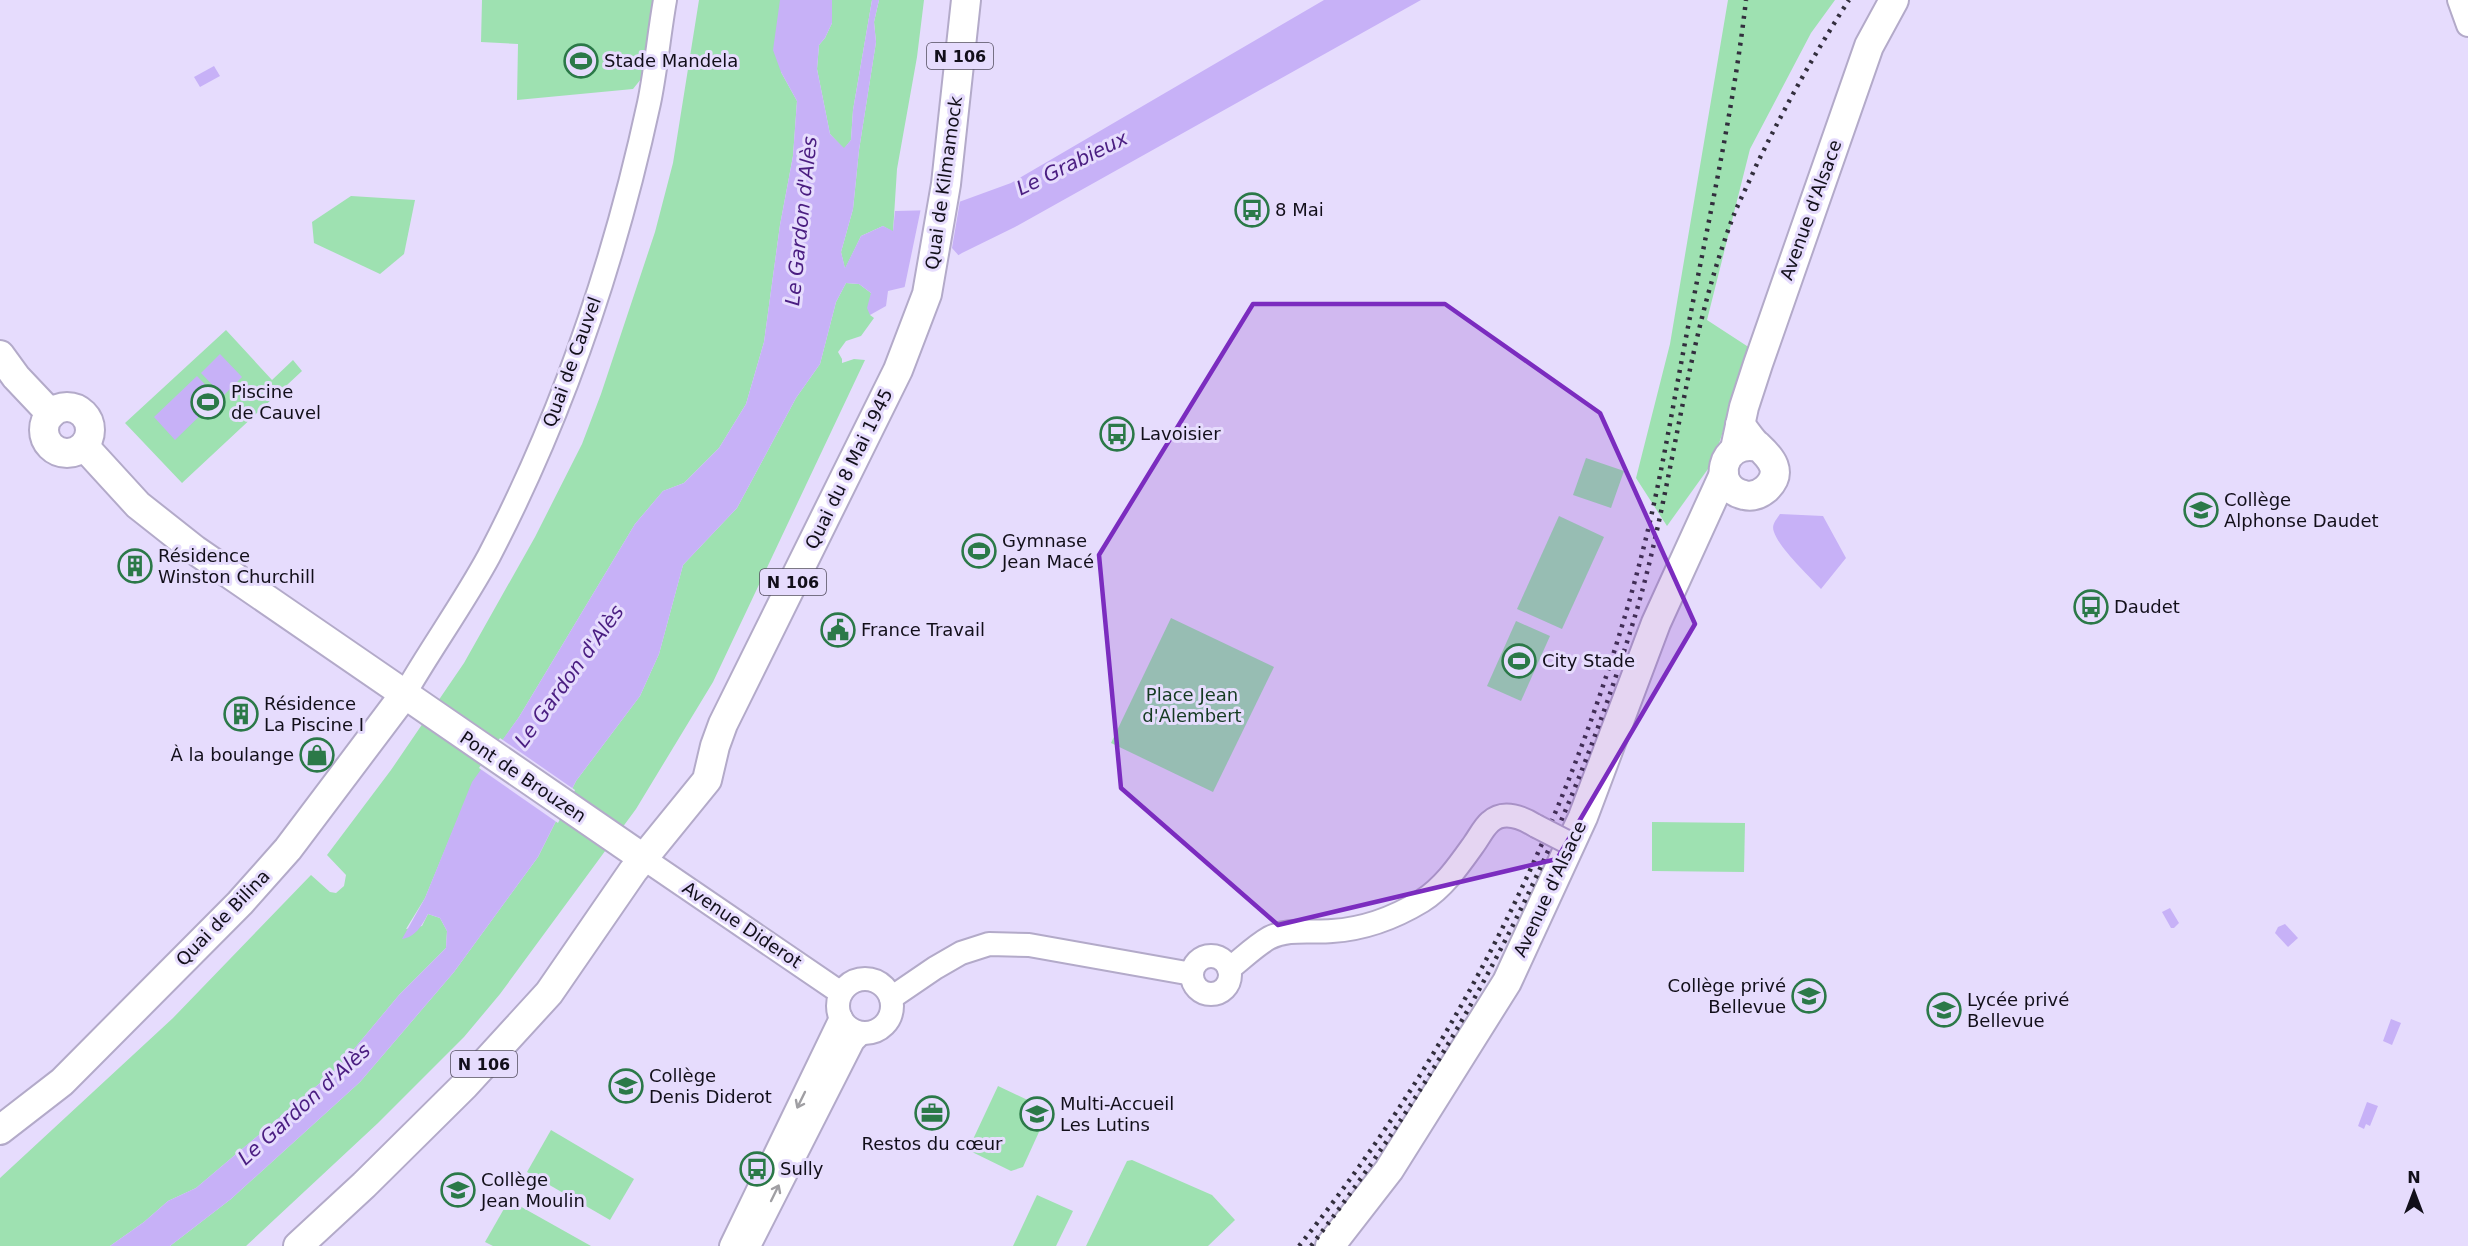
<svg xmlns="http://www.w3.org/2000/svg" width="2468" height="1246" font-family="'DejaVu Sans',sans-serif">
  <style>
    .green { fill: #9ee1b1 }
    .water { fill: #c7b1f7 }
    .pier { fill: #e6dcfd }
    .lines { fill: none; stroke-linecap: round; stroke-linejoin: round }
    .minor-casing { stroke: #b3aac9; stroke-width: 26 }
    .major-casing { stroke: #b3aac9; stroke-width: 32 }
    .minor { stroke: #fff; stroke-width: 22 }
    .major { stroke: #fff; stroke-width: 28 }
    .rail { stroke: #322e3d; stroke-width: 4.5; stroke-dasharray: 3 6; stroke-linecap: butt }
    .minor-bridge-casing { stroke: #b3aac9; stroke-width: 26; stroke-linecap: butt }
    .minor-bridge { stroke: #fff; stroke-width: 22 }
    .oneway { stroke: #a09fa3 }
    .marked { fill: #7b2cbf; fill-opacity: 0.2; stroke: #7b2cbf; stroke-width: 4.5; stroke-linejoin: round }
    .labels { text-anchor: middle; stroke-width: 6; stroke-linejoin: round; paint-order: stroke }
    .shield { fill: #e6dcfd; stroke: #524c5e; stroke-width: 1.5 }
    .shield-label { font-size: 16px; font-weight: bold; fill: #120f1a }
    .poi-label { font-size: 18px; fill: #120f1a; stroke: #e6dcfd; text-anchor: start }
    .street-label { font-size: 18px; fill: #120f1a; stroke: #e6dcfd }
    .park-label { font-size: 18px; fill: #153b22; stroke: #e6dcfd }
    .water-label { font-size: 20px; font-style: italic; fill: #4a1d81; stroke: #e6dcfd }
  </style>
  <rect width="100%" height="100%" fill="#e6dcfd"/>
  <!-- green -->
  <g class="green">
    <polygon points="482,0 653,0 641,79 633,89 517,100 518,44 481,42"/>
    <polygon points="699,0 780,0 781,72 797,101 793,156 780,225 764,342 746,404 719,448 684,483 663,491 635,524 519,717 473,782 425,898 406,929 422,926 428,914 440,918 447,931 446,948 399,995 339,1067 196,1188 168,1201 144,1222 110,1246 0,1246 0,1178 173,1018 311,875 330,892 336,893 344,886 346,875 327,855 391,770 464,663 535,537 582,444 601,394 655,232 673,163"/>
    <polygon points="832,0 872,0 853,110 851,140 844,149 830,134 817,69 819,45 825,38 832,23"/>
    <polygon points="879,0 924,0 917,57 897,169 893,232 883,226 861,236 845,269 841,252 853,209 859,150 876,42 874,22"/>
    <polygon points="1728,0 1835,0 1811,33 1750,149 1707,320 1750,348 1713,462 1667,526 1636,478 1670,344"/>
    <polygon points="351,196 415,200 404,254 380,274 314,243 312,222"/>
    <polygon points="846,283 859,284 871,293 870,315 874,318 861,336 846,341 838,352 842,359 842,363 854,359 865,360 713,682 636,809 500,994 464,1037 378,1123 246,1246 170,1246 231,1199 360,1082 454,972 538,857 576,781 640,696 659,654 683,565 737,508 796,398 820,364 836,302"/>
    <polygon points="226,330 272,380 293,360 302,371 182,483 125,423"/>
    <polygon points="1586,458 1624,471 1611,508 1573,495"/>
    <polygon points="1559,516 1604,537 1562,629 1517,609"/>
    <polygon points="1171,618 1274,667 1213,792 1111,743"/>
    <polygon points="1516,621 1550,636 1521,701 1487,686"/>
    <polygon points="1652,822 1745,823 1744,872 1652,871"/>
    <polygon points="998,1086 1049,1110 1023,1167 1011,1171 968,1150"/>
    <polygon points="551,1130 634,1179 610,1220 527,1172"/>
    <polygon points="1132,1160 1212,1195 1235,1220 1208,1246 1086,1246 1127,1161"/>
    <polygon points="1037,1195 1073,1211 1056,1246 1013,1246"/>
    <polygon points="509,1200 591,1246 493,1246 485,1242"/>
  </g>
  <!-- water -->
  <g class="water">
    <path d="M780 0H832V23L825 38 819 45 817 69 830 134 844 148 851 140 853 110 872 0H879L874 22 876 42 859 150 853 209 841 252 845 268 861 236 883 226 893 231 895 211 937 210 1011 183 1324 0H1421L1015 227 962 253 905 287 888 291 886 306 870 315 867 308 871 293 859 284 846 283 836 302 820 364 796 398 737 508 683 565 659 654 640 696 576 781 538 857 454 972 360 1082 231 1199 170 1246H110L144 1222 168 1201 196 1188 339 1067 399 995 446 948 447 931 440 918 428 914C422 925 416 937 402 939L425 898 472 782 519 717 635 524 663 491 684 483 719 448 746 404 764 342 780 225 793 156 797 101 781 72 773 50Z"/>
    <polygon points="214,66 220,76 200,87 194,77"/>
    <polygon points="220,354 242,377 223,396 201,373"/>
    <polygon points="197,376 218,398 175,440 154,417"/>
    <path d="M1780 514 1823 516 1846 558 1821 589C1809 576 1779 548 1774 532 1771 525 1776 520 1780 514Z"/>
    <polygon points="2170,908 2179,923 2174,928 2171,928 2162,912"/>
    <polygon points="2285,924 2298,938 2288,947 2275,933 2278,927"/>
    <polygon points="2391,1019 2401,1023 2392,1045 2383,1041"/>
    <polygon points="2367,1102 2378,1106 2370,1126 2366,1124 2364,1129 2358,1126"/>
  </g>
  <!-- pier -->
  <g class="pier">
    <polygon points="957,200 960,201 952,248 960,257 904,290 921,208 937,207"/>
    <polygon points="500,738 575,790 558,823 479,768"/>
  </g>
  <g class="lines">
    <defs>
      <g id="minor">
        <polyline points="2459,0 2468,25"/>
        <path d="M404 695C431 648 463 604 489 556 563 414 615 260 649 103 656 69 659 34 665 0"/>
        <polyline points="643,858 841,993"/>
        <circle cx="1211" cy="975" r="19"/>
        <path d="M1229 969C1242 959 1255 946 1269 938 1289 928 1310 933 1332 931 1365 929 1394 918 1422 901 1444 887 1459 865 1474 844 1479 837 1484 827 1490 822 1504 809 1523 818 1536 826"/>
        <circle cx="865" cy="1006" r="27"/>
        <polyline points="891,998 935,968 961,953 989,944 1029,945 1192,974"/>
        <polyline points="731,1246 841,1018"/>
        <polyline points="749,1246 853,1041 861,1033"/>
      </g>
      <g id="major">
        <polyline points="0,355 16,377 51,414"/>
        <circle cx="67" cy="430" r="23"/>
        <path d="M1740 425C1746 431 1751 441 1758 446 1771 458 1784 472 1766 489 1760 494 1752 497 1744 495 1711 488 1720 439 1758 447"/>
        <polyline points="84,446 138,505 195,550 643,858"/>
        <polyline points="1735,449 1744,407 1758,364 1869,46 1894,0"/>
        <polyline points="0,1130 62,1082 240,903 288,849 404,695"/>
        <polyline points="298,1246 364,1185 464,1086 549,993 633,871 707,780 715,746 723,724 898,370 927,294 946,184 966,0"/>
        <polyline points="1330,1246 1389,1170 1507,982 1583,817 1656,623 1724,474"/>
      </g>
    </defs>
    <!-- minor casing -->
    <use href="#minor" class="minor-casing"/>
    <!-- major casing -->
    <use href="#major" class="major-casing"/>
    <!-- minor -->
    <use href="#minor" class="minor"/>
    <!-- major -->
    <use href="#major" class="major"/>
    <!-- rail -->
    <g class="rail">
      <path d="M1299 1246C1462 1043 1579 802 1643 550 1663 472 1675 391 1691 312 1711 208 1734 105 1746 0"/>
      <path d="M1311 1246C1461 1051 1568 843 1638 606 1674 480 1685 348 1730 225 1737 205 1747 187 1755 168 1783 110 1814 54 1849 0"/>
    </g>
    <defs>
      <polyline id="minor-bridge" points="1536,826 1571,844"/>
    </defs>
    <!-- minor-bridge casing -->
    <use href="#minor-bridge" class="minor-bridge-casing"/>
    <!-- minor-bridge -->
    <use href="#minor-bridge" class="minor-bridge"/>
  </g>
  <!-- one-way arrows -->
  <defs><path id="oneway-shaft" d="M-6 0H5M1.5-3L5.5 0L1.5 3" fill="none" stroke-width="1.6" stroke-linecap="round" stroke-linejoin="round" transform="scale(1.5)"/></defs>
  <g class="oneway">
    <use href="#oneway-shaft" transform="translate(801 1100) rotate(116)"/>
    <use href="#oneway-shaft" transform="translate(775 1193) rotate(-64)"/>
  </g>
  <!-- marked area -->
  <path class="marked" d="M1253 304H1445L1600 413 1695 624 1557 859 1278 925 1121 788 1099 555Z"/>
  <!-- icons -->
  <defs>
    <symbol id="stadium-ring" viewBox="-11 -11 22 22"><circle r="9.5" fill="#e6dcfd" stroke="#2b7948" stroke-width="1.5"/><path d="M0-5a6.5 5 0 1 0 0 10a6.5 5 0 1 0 0-10ZM-3.5-1.8h7v3.6h-7Z" fill="#2b7948"/></symbol>
    <symbol id="bus-ring" viewBox="-11 -11 22 22"><circle r="9.5" fill="#e6dcfd" stroke="#2b7948" stroke-width="1.5"/><path d="M-5-6H5V4H4V6H2V4H-2V6H-4V4H-5ZM-3.5-4V0h7V-4ZM-3.5 1.2v1.5H-2V1.2ZM2 1.2v1.5H3.5V1.2Z" fill="#2b7948"/></symbol>
    <symbol id="school-ring" viewBox="-11 -11 22 22"><circle r="9.5" fill="#e6dcfd" stroke="#2b7948" stroke-width="1.5"/><path d="M0-5L7-2L0 1L-7-2ZM-4 1L0 2.5L4 1V4Q0 6-4 4Z" fill="#2b7948"/></symbol>
    <symbol id="building-ring" viewBox="-11 -11 22 22"><circle r="9.5" fill="#e6dcfd" stroke="#2b7948" stroke-width="1.5"/><path d="M-4-6H4V6H1V3H-1V6H-4ZM-2.5-4.3h1.7v1.8h-1.7ZM.8-4.3h1.7v1.8H.8ZM-2.5-1h1.7V.8h-1.7ZM.8-1h1.7V.8H.8Z" fill="#2b7948"/></symbol>
    <symbol id="civic-ring" viewBox="-11 -11 22 22"><circle r="9.5" fill="#e6dcfd" stroke="#2b7948" stroke-width="1.5"/><path d="M-.6-6.5H3V-4.5H.6V-3L4-1V1h2V6H-6V1h2V-1L-.6-3ZM-1.2 2.5V6h2.4V2.5Z" fill="#2b7948"/></symbol>
    <symbol id="shop-ring" viewBox="-11 -11 22 22"><circle r="9.5" fill="#e6dcfd" stroke="#2b7948" stroke-width="1.5"/><path d="M-5-2.5h2.3a2.7 3.5 0 0 1 5.4 0H5L5.5 6h-11ZM-1.5-2.5h3a1.5 2.3 0 0 0-3 0Z" fill="#2b7948"/></symbol>
    <symbol id="office-ring" viewBox="-11 -11 22 22"><circle r="9.5" fill="#e6dcfd" stroke="#2b7948" stroke-width="1.5"/><path d="M-6-3h4V-5.5h4V-3h4V5H-6ZM-1-4.5V-3h2v-1.5ZM-6 0V1H6V0Z" fill="#2b7948"/></symbol>
  </defs>
  <g fill-rule="evenodd">
    <use href="#stadium-ring" x="562" y="42" width="38" height="38"/>
    <use href="#bus-ring" x="1233" y="191" width="38" height="38"/>
    <use href="#stadium-ring" x="189" y="383" width="38" height="38"/>
    <use href="#bus-ring" x="1098" y="415" width="38" height="38"/>
    <use href="#school-ring" x="2182" y="491" width="38" height="38"/>
    <use href="#stadium-ring" x="960" y="532" width="38" height="38"/>
    <use href="#building-ring" x="116" y="547" width="38" height="38"/>
    <use href="#bus-ring" x="2072" y="588" width="38" height="38"/>
    <use href="#civic-ring" x="819" y="611" width="38" height="38"/>
    <use href="#stadium-ring" x="1500" y="642" width="38" height="38"/>
    <use href="#building-ring" x="222" y="695" width="38" height="38"/>
    <use href="#shop-ring" x="298" y="736" width="38" height="38"/>
    <use href="#school-ring" x="1790" y="977" width="38" height="38"/>
    <use href="#school-ring" x="1925" y="991" width="38" height="38"/>
    <use href="#school-ring" x="607" y="1067" width="38" height="38"/>
    <use href="#office-ring" x="913" y="1094" width="38" height="38"/>
    <use href="#school-ring" x="1018" y="1095" width="38" height="38"/>
    <use href="#bus-ring" x="738" y="1150" width="38" height="38"/>
    <use href="#school-ring" x="439" y="1171" width="38" height="38"/>
  </g>
  <g class="labels">
    <!-- shield labels -->
    <g class="shield">
      <rect x="927" y="43" width="66" height="26" rx="4.5"/>
      <rect x="760" y="569" width="66" height="26" rx="4.5"/>
      <rect x="451" y="1051" width="66" height="26" rx="4.5"/>
    </g>
    <g class="shield-label">
      <text x="960" y="62">N 106</text>
      <text x="793" y="588">N 106</text>
      <text x="484" y="1070">N 106</text>
    </g>
    <!-- poi labels -->
    <g class="poi-label">
      <text x="604" y="67">Stade Mandela</text>
      <text x="1275" y="216">8 Mai</text>
      <text x="231" y="398">Piscine<tspan x="231" dy="21">de Cauvel</tspan></text>
      <text x="1140" y="440">Lavoisier</text>
      <text x="2224" y="506">Collège<tspan x="2224" dy="21">Alphonse Daudet</tspan></text>
      <text x="1002" y="547">Gymnase<tspan x="1002" dy="21">Jean Macé</tspan></text>
      <text x="158" y="562">Résidence<tspan x="158" dy="21">Winston Churchill</tspan></text>
      <text x="2114" y="613">Daudet</text>
      <text x="861" y="636">France Travail</text>
      <text x="1542" y="667">City Stade</text>
      <text x="264" y="710">Résidence<tspan x="264" dy="21">La Piscine I</tspan></text>
      <text x="294" y="761" text-anchor="end">À la boulange</text>
      <text x="1786" y="992" text-anchor="end">Collège privé<tspan x="1786" dy="21">Bellevue</tspan></text>
      <text x="1967" y="1006">Lycée privé<tspan x="1967" dy="21">Bellevue</tspan></text>
      <text x="649" y="1082">Collège<tspan x="649" dy="21">Denis Diderot</tspan></text>
      <text x="1060" y="1110">Multi-Accueil<tspan x="1060" dy="21">Les Lutins</tspan></text>
      <text x="932" y="1150" text-anchor="middle">Restos du cœur</text>
      <text x="780" y="1175">Sully</text>
      <text x="481" y="1186">Collège<tspan x="481" dy="21">Jean Moulin</tspan></text>
    </g>
    <!-- street labels -->
    <g class="street-label">
      <text transform="translate(944 183) rotate(-82)" y="6">Quai de Kilmamock</text>
      <text transform="translate(1811 210) rotate(-70)" y="6">Avenue d'Alsace</text>
      <text transform="translate(572 362) rotate(-70)" y="6">Quai de Cauvel</text>
      <text transform="translate(849 469) rotate(-64)" y="6">Quai du 8 Mai 1945</text>
      <text transform="translate(523 777) rotate(34)" y="6">Pont de Brouzen</text>
      <text transform="translate(1550 889) rotate(-65)" y="6">Avenue d'Alsace</text>
      <text transform="translate(223 918) rotate(-46)" y="6">Quai de Bilina</text>
      <text transform="translate(742 925) rotate(34)" y="6">Avenue Diderot</text>
    </g>
    <!-- park labels -->
    <g class="park-label">
      <text x="1192" y="701">Place Jean<tspan x="1192" dy="21">d'Alembert</tspan></text>
    </g>
    <!-- water labels -->
    <g class="water-label">
      <text transform="translate(1072 163) rotate(-26)" y="7">Le Grabieux</text>
      <text transform="translate(801 221) rotate(-84)" y="7">Le Gardon d'Alès</text>
      <text transform="translate(569 676) rotate(-54)" y="7">Le Gardon d'Alès</text>
      <text transform="translate(304 1104) rotate(-42)" y="7">Le Gardon d'Alès</text>
    </g>
  </g>
  <!-- north arrow -->
  <g transform="translate(2414 1192)" stroke="#e6dcfd" stroke-width="4.5" paint-order="stroke">
  <path d="M0-4.5L10 22L0 15L-10 22Z" fill="#120f1a"/>
  <text y="-9" font-size="16" font-weight="bold" text-anchor="middle" fill="#120f1a">N</text>
  </g>
</svg>
